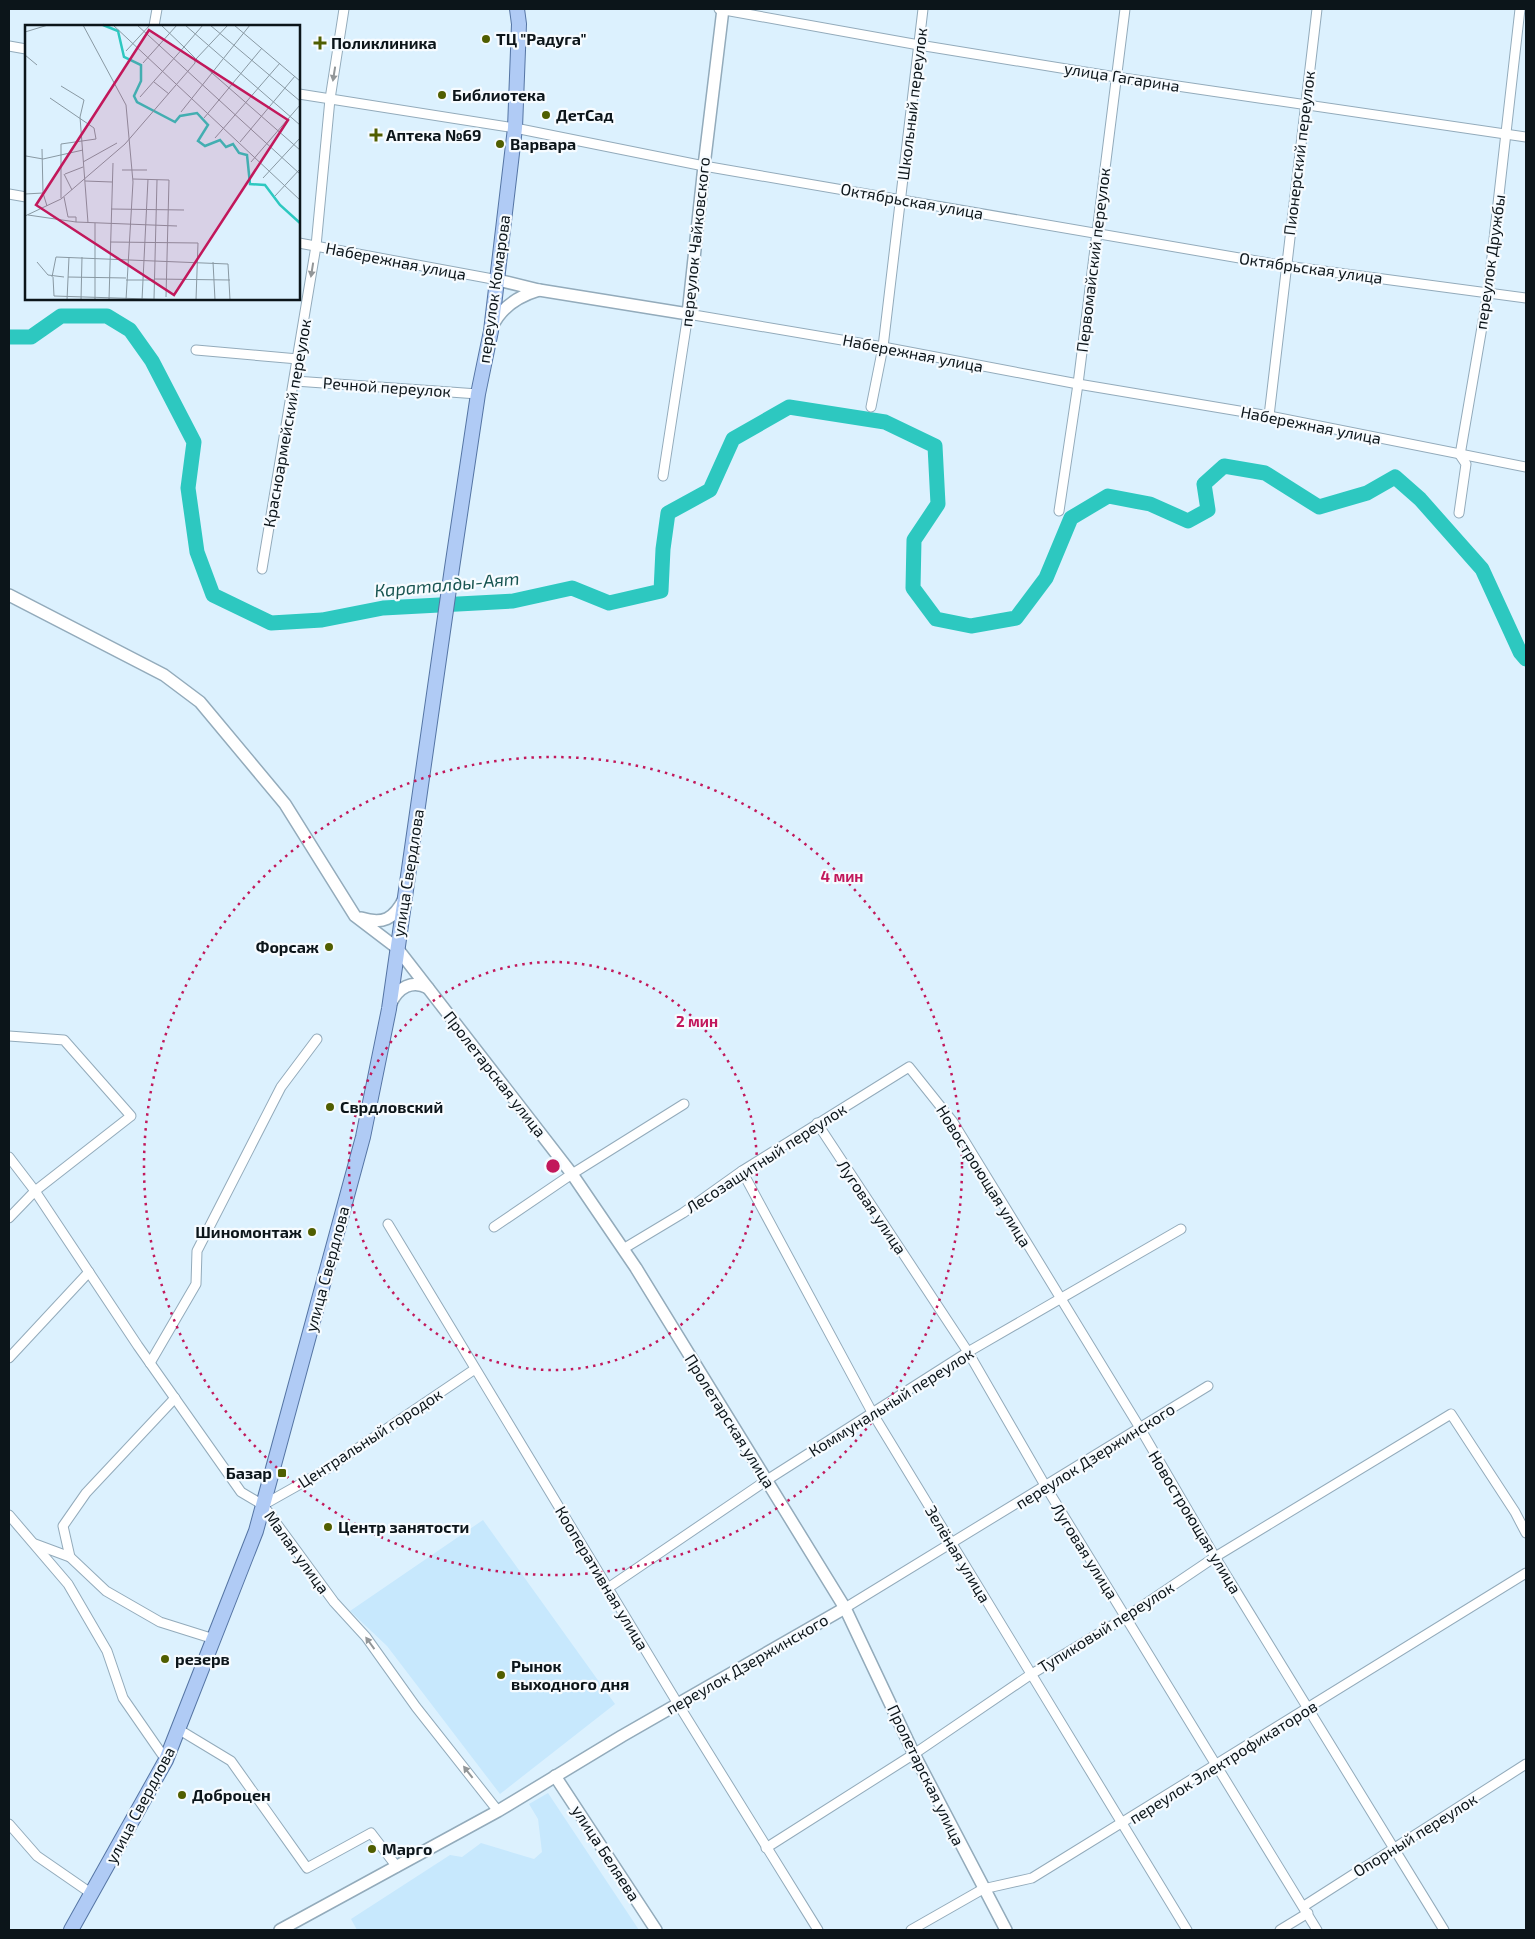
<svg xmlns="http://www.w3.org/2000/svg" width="1535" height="1939" font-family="'Exo 2',sans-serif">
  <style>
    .built { fill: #c7e8fd }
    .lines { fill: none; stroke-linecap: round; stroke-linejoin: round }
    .river { stroke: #2dc8c0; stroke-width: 15 }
    .minor-casing { stroke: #93abbb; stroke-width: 11 }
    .tertiary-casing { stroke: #93abbb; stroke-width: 14 }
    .primary-casing { stroke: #5575a4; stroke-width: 16 }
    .minor { stroke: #fff; stroke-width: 9 }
    .tertiary { stroke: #fff; stroke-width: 11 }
    .primary { stroke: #b0cbf5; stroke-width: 14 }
    .oneway { fill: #929698 }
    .ring { fill: none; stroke: #c2185b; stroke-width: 2.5; stroke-dasharray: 2.5 5 }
    .poi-dot { fill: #505e00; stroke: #f6fbff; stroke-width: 2 }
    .labels { text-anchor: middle; stroke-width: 4.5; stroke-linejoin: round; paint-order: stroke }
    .poi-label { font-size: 16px; font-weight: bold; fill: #0c151a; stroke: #f6fbff; text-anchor: start }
    .street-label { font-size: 16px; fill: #0c151a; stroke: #f6fbff }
    .water-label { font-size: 18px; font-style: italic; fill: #195552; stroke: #f6fbff }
    .inset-river { fill: none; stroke: #2dc8c0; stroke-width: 2.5 }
    .inset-road { fill: none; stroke: #8999a3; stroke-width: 1 }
    .view { fill: #c2185b; fill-opacity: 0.15; stroke: #c2185b; stroke-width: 2.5 }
    .inset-edge { fill: none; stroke: #0c151a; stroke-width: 2.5 }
    .centre { fill: #c2185b; stroke: #f6fbff; stroke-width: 2.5 }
    .ring-label { font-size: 15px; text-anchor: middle; font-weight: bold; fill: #c2185b; stroke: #f6fbff; stroke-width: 4.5; stroke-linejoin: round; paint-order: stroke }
  </style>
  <rect width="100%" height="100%" fill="#dcf1fe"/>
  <!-- built -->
  <g class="built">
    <polygon points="483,1520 615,1704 500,1794 387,1646 350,1611"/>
    <polygon points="548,1793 639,1930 357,1930 351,1919 450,1855 462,1857 481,1843 534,1859 542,1852 538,1819 529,1804"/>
  </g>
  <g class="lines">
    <!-- river -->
    <polyline class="river" points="9,337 31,337 61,316 107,316 130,330 152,361 194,442 188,488 197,552 213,595 271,623 322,620 383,608 513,601 572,588 609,603 661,591 663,549 668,513 710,490 733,439 789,407 885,422 935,446 938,504 914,540 913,588 936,619 971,626 1016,618 1046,578 1071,518 1108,496 1150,504 1188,521 1208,510 1204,484 1224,466 1265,473 1319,507 1367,493 1395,477 1420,499 1482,569 1520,652 1526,659"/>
    <defs>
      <g id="minor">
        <polyline points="719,9 919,45 1116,77 1526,137"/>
        <polyline points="154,26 157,9"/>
        <polyline points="9,46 26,49"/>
        <polyline points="299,94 515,128 704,166 1286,266 1526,298"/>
        <polyline points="9,194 26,197"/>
        <polyline points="299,243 498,280"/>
        <polyline points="196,350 298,359"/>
        <polyline points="295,381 478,394"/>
        <polyline points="871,407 883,347 923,9"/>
        <polyline points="1269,416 1317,9"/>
        <polyline points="663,476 688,314 883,347 1078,384 1269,416 1526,467"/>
        <polyline points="1059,511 1078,384 1125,9"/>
        <polyline points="1459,513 1466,464 1460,455 1488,292 1520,9"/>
        <polyline points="262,569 316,246 330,99 344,9"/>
        <polyline points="9,1036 64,1040 131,1116 35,1191 9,1218"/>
        <polyline points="817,1123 968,1352 1046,1487 1317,1930"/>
        <polyline points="9,1157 35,1191 138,1346 241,1492 263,1505 334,1602 366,1637 416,1707 498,1811"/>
        <polyline points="742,1171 873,1414 1187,1930"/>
        <polyline points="388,1224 678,1704 818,1930"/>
        <polyline points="494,1227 572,1174 684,1104"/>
        <polyline points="623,1249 683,1213 742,1171 909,1067 953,1122 1140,1428 1215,1557 1444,1930"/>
        <polyline points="9,1358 89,1272"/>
        <polyline points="150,1363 196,1284 197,1251 281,1087 317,1039"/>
        <polyline points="263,1505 327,1469 475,1369"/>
        <polyline points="9,1515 68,1584 107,1651 123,1698 166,1760"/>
        <polyline points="35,1544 70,1557 106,1591 160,1622 214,1639"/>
        <polyline points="70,1557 63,1526 86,1493 175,1398"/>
        <polyline points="608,1588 767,1480 968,1352 1181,1229"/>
        <polyline points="845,1608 1208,1386"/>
        <polyline points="178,1729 231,1761 307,1868 371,1833 397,1867"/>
        <polyline points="9,1824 37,1856 92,1894"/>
        <polyline points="766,1848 914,1754 1030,1675 1126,1617 1215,1557 1451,1414 1515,1512 1526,1533"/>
        <polyline points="1304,1906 1526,1764"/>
        <polyline points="911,1930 983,1889 1032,1878 1526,1573"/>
        <polyline points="1280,1930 1308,1913"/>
      </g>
      <g id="tertiary">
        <polyline points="498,280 539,290 688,314 704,166 723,9"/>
        <path d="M492 327C501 307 519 296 539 290"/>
        <polyline points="9,595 164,675 200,702 285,804 355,916 397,948 572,1174 636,1268 845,1608 914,1754 1006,1930"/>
        <path d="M361 918C383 925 394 919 404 899"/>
        <path d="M391 1003C398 988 412 979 428 988"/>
        <polyline points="555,1776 656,1930"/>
        <polyline points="280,1930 498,1811 622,1736 845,1608"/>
      </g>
      <polyline id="primary" points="71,1930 166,1760 256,1531 363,1137 389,1009 452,568 478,394 491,331 515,128 519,24 517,9"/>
    </defs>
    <!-- minor casing -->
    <use href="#minor" class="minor-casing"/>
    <!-- tertiary casing -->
    <use href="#tertiary" class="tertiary-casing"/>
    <!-- primary casing -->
    <use href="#primary" class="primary-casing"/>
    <!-- minor -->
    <use href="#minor" class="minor"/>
    <!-- tertiary -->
    <use href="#tertiary" class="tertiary"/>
    <!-- primary -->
    <use href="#primary" class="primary"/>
  </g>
  <!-- one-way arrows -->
  <defs><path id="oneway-solid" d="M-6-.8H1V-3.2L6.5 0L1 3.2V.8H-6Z" transform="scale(1.25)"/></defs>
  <g class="oneway">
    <use href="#oneway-solid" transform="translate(334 74) rotate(99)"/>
    <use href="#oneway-solid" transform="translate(312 270) rotate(99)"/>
    <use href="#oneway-solid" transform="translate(370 1643) rotate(-126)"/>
    <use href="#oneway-solid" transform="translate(468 1772) rotate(-128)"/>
  </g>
  <!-- distance rings -->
  <g class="ring">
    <circle cx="553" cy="1166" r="204"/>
    <circle cx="553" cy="1166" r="409"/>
  </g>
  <!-- markers -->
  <g class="poi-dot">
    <circle cx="486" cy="39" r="5"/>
    <path d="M317.5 35.5h5v5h5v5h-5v5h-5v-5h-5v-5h5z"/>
    <circle cx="442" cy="95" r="5"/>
    <circle cx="546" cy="115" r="5"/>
    <path d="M373.5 127.5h5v5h5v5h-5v5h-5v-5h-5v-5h5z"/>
    <circle cx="500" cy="144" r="5"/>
    <circle cx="329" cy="947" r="5"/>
    <circle cx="330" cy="1107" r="5"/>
    <circle cx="312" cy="1232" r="5"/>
    <rect x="277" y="1468" width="10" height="10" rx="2.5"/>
    <circle cx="328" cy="1527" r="5"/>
    <circle cx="165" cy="1659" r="5"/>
    <circle cx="501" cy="1675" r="5"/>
    <circle cx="182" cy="1795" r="5"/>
    <circle cx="372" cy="1849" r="5"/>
  </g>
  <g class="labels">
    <!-- poi labels -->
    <g class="poi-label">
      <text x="496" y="45">ТЦ "Радуга"</text>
      <text x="331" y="49">Поликлиника</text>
      <text x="452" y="101">Библиотека</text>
      <text x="556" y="121">ДетСад</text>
      <text x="386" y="141">Аптека №69</text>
      <text x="510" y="150">Варвара</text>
      <text x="319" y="953" text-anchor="end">Форсаж</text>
      <text x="340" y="1113">Сврдловский</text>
      <text x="302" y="1238" text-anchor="end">Шиномонтаж</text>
      <text x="272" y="1479" text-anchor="end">Базар</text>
      <text x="338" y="1533">Центр занятости</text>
      <text x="175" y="1665">резерв</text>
      <text x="511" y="1672">Рынок<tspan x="511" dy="18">выходного дня</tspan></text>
      <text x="192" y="1801">Доброцен</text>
      <text x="382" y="1855">Марго</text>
    </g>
    <!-- street labels -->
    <g class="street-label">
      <text transform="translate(1122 77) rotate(9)" y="6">улица Гагарина</text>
      <text transform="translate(912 104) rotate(-83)" y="6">Школьный переулок</text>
      <text transform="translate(1299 153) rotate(-83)" y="6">Пионерский переулок</text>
      <text transform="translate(912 201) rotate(10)" y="6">Октябрьская улица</text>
      <text transform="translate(695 242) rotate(-84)" y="6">переулок Чайковского</text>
      <text transform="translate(1093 260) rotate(-83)" y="6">Первомайский переулок</text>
      <text transform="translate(396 261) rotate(11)" y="6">Набережная улица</text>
      <text transform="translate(1490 262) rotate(-82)" y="6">переулок Дружбы</text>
      <text transform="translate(1311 268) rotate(8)" y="6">Октябрьская улица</text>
      <text transform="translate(494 289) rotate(-82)" y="6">переулок Комарова</text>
      <text transform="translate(913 353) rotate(11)" y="6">Набережная улица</text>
      <text transform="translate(387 387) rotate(4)" y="6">Речной переулок</text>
      <text transform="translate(287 423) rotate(-80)" y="6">Красноармейский переулок</text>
      <text transform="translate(1311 425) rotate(11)" y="6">Набережная улица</text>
      <text transform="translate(408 873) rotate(-81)" y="6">улица Свердлова</text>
      <text transform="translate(495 1074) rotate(52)" y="6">Пролетарская улица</text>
      <text transform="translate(766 1158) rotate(-33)" y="6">Лесозащитный переулок</text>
      <text transform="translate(984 1176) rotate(58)" y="6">Новостроющая улица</text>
      <text transform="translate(872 1207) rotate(56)" y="6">Луговая улица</text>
      <text transform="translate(327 1269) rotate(-75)" y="6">улица Свердлова</text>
      <text transform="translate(891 1402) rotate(-32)" y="6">Коммунальный переулок</text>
      <text transform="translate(730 1421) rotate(58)" y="6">Пролетарская улица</text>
      <text transform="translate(370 1438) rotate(-33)" y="6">Центральный городок</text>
      <text transform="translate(1095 1456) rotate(-32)" y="6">переулок Дзержинского</text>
      <text transform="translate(1195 1522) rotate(59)" y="6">Новостроющая улица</text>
      <text transform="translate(1085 1551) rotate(58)" y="6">Луговая улица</text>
      <text transform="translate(297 1552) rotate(54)" y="6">Малая улица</text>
      <text transform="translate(958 1554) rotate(59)" y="6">Зелёная улица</text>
      <text transform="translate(602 1578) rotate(59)" y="6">Кооперативная улица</text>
      <text transform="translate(1106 1627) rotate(-32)" y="6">Тупиковый переулок</text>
      <text transform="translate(747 1664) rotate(-30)" y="6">переулок Дзержинского</text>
      <text transform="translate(1223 1762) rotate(-32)" y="6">переулок Электрофикаторов</text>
      <text transform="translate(926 1775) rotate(64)" y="6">Пролетарская улица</text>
      <text transform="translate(140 1805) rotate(-62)" y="6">улица Свердлова</text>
      <text transform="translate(1415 1835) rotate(-32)" y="6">Опорный переулок</text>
      <text transform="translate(606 1853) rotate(57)" y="6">улица Беляева</text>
    </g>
    <!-- water labels -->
    <g class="water-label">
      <text transform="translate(447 585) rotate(-5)" y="6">Караталды-Аят</text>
    </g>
  </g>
  <!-- overview -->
  <g transform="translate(25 25)">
    <rect width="275" height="275" fill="#dcf1fe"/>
    <path class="inset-river" d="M78 0 93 6 99 32 116 40V56L109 71 112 77 150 97 155 91 172 88 183 100 173 116 180 121 195 115 201 122 208 119 214 128 222 130 225 159 240 160 255 180 275 198"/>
    <path class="inset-road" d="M58 0 101 80 108 157 101 275M88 0 275 175M112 0 275 149M160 0 275 100M185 0 275 76M203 0 171 34 275 125M209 0 275 56M0 7 23 0M101 26 125 0M0 30 12 40M118 38 152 0M129 57 144 69M36 61 59 75 55 92M115 72 159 22 136 0M25 73 69 103 71 114 36 119V173M156 87 225 0M55 92 63 198M179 93 237 23M190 113 255 38M215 117 270 51M17 124 18 168 22 181M1 131 18 134 58 125M58 137 92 118M226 137 275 80M97 145H122M39 149 47 165M40 149 58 142M238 153 275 113M108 154 144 155 141 272M60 156 87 157M0 169 18 168M250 171 275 144M39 172 43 192H51V197M86 184 159 185M3 190 51 197 152 201M0 191 36 174 100 119 170 38V33L159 22 178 0M85 217 173 218 171 275M12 237 23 250 39 252M188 237 190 275M27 252 31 232 203 239 205 275M28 252 29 271 154 275M43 252 101 253M130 254 205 255M101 255H130M129 274 132 155M42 275 44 232M56 275 57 232M70 275V198M84 275 88 138M117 275 123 154"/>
    <path class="view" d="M124 5 263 95 149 270 11 180Z"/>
    <rect width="275" height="275" class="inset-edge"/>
  </g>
  <circle cx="553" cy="1166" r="8" class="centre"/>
  <g class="ring-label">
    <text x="842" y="882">4 мин</text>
    <text x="697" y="1027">2 мин</text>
  </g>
  <!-- border -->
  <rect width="1535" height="1939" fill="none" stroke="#0c151a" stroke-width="20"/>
</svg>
